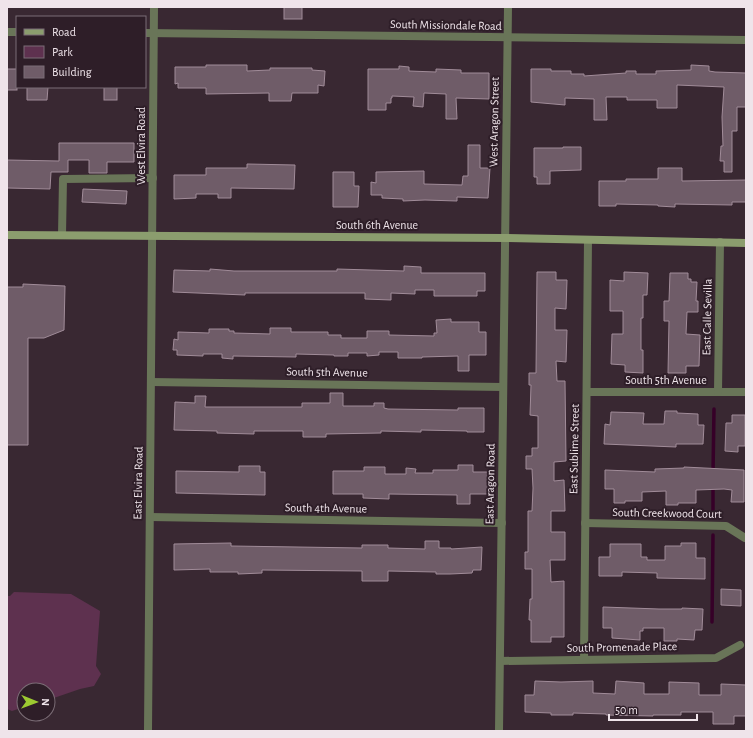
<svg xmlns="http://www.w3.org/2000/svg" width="753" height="738" font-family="'Alegreya Sans',sans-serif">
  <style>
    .green { fill: #5e314f }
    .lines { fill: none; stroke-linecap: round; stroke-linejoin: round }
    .stream { stroke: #360028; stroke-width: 3.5 }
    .building { fill: #6f5c68; stroke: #a18c99 }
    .street { stroke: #697558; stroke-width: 8 }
    .secondary { stroke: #8b9d6e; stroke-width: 8 }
    .labels { text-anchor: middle; stroke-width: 4; stroke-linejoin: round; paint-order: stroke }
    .street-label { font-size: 12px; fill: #efe4ea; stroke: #2e1e28 }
  </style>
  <rect width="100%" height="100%" fill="#392832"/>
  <!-- green -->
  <polygon class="green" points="14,592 71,594 100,611 96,666 101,674 94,686 80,689 48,700 48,690 24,690 24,707 12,711 7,709 7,596 10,596"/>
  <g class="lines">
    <!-- stream -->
    <g class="stream">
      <polyline points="713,473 714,409"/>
      <polyline points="713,516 713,485"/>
      <polyline points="712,622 713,535"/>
    </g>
  </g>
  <!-- building -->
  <g class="building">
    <rect x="284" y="7" width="18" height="12"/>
    <polygon points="206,65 247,65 247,71 270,70 270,68 312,68 312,70 325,71 324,86 318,85 318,93 292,93 291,101 269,101 269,93 206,94 206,88 178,88 178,83 175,84 175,67 206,67"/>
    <polygon points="691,65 709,66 709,71 715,72 746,73 746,107 737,107 737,131 732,131 732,172 724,172 724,161 720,161 721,146 723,146 722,117 724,87 677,85 677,108 657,108 657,100 627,100 627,97 606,97 607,120 594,120 594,99 565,98 565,105 531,102 531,69 551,69 551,71 571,71 571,74 584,74 584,76 626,73 626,71 636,71 636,74 656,74 656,71 691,70"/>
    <polygon points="399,66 409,67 409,71 436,72 436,69 461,70 461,73 489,73 489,99 456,98 457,119 446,119 446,94 424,93 423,107 413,106 414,97 392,96 392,98 391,98 391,103 386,103 386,110 368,110 368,69 399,69"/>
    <rect x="7" y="69" width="10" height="21"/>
    <polygon points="27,87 48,87 47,100 27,100"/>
    <rect x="104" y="87" width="13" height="13"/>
    <polygon points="59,143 134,143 134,162 107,162 107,173 89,173 89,160 68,160 68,172 51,172 50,189 7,188 7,160 59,161"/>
    <polygon points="468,145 480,145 480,168 490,168 488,198 457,197 457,201 425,200 403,201 403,199 382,198 382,195 371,195 371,182 376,183 376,172 424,171 424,184 462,185 463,176 468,176"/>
    <polygon points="563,147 581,147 581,170 550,171 550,184 537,184 537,177 534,177 534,148 563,148"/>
    <polygon points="247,164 295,165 294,189 231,188 231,198 218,198 218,194 196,194 196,198 174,199 174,175 206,175 206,168 247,168"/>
    <polygon points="658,168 682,168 682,181 746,180 746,202 732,202 732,205 675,204 675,207 658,206 658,205 616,204 616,206 599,206 599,181 626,181 626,179 658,179"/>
    <polygon points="333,172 354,172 354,186 359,186 358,207 333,207"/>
    <polygon points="83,189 127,191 126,204 82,202"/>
    <polygon points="404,266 421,267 421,273 485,273 485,291 477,291 477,296 434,296 434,290 415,290 415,294 391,293 391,300 365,299 365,293 245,293 245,295 173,292 174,270 210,271 210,269 234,271 337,271 337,269 404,271"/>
    <polygon points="537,272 556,272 556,280 567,280 566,309 555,308 555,330 567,330 566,362 556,361 557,381 565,381 566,461 554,462 554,481 564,480 565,511 551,511 551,532 565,532 565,560 550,560 551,582 564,581 564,637 551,637 551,642 531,642 531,620 529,620 530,599 532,599 532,569 525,569 525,552 528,552 528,511 532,511 533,488 532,469 526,469 526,456 532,456 532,448 538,448 538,416 530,415 531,385 529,385 529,373 536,373"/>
    <polygon points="624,272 648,273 647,295 643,295 643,318 641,318 641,350 643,350 643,373 625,372 625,365 611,364 612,334 623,334 623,311 610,311 610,280 624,281"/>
    <polygon points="670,273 688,273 688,279 691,279 691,282 697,282 696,301 698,301 698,312 687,312 686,334 700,335 699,366 686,366 686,373 668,373 669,321 664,321 664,301 669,301"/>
    <polygon points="23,284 65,286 64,330 44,338 28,338 28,445 7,445 7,287 23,287"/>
    <polygon points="451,319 451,322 479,322 479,332 486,332 486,355 469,355 469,371 458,371 458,356 422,357 422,358 398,358 398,352 379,352 379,355 367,356 367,353 348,353 348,356 334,356 334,355 296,354 296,357 233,356 233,359 222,358 222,354 203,354 203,356 177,355 177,350 173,350 174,339 178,340 178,332 209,333 209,329 229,329 229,331 234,331 234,333 270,334 270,328 291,328 291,332 328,332 328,335 341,335 341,338 367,338 367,331 389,331 389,335 434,336 434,333 437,333 436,320"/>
    <polygon points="330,393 343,393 343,406 374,406 374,403 384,403 384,408 388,409 458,410 458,408 484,408 484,432 467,432 467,431 421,430 421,432 381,431 381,433 326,434 326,437 303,437 303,431 254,431 254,434 217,433 217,431 174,430 175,402 195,403 195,396 206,396 205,407 302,407 302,403 330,403"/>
    <polygon points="665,411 677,411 677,413 698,414 698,425 704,425 703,444 676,444 676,447 604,444 605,424 610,425 611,412 644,413 643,424 664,424"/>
    <polygon points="732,415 745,415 745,446 738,446 738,452 725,451 726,423 732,423"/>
    <polygon points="458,465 473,465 473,472 488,472 488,494 470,494 470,504 457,504 457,495 389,494 389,499 363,498 363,494 333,494 333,471 364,471 364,467 385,467 385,474 406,474 406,468 416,469 415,473 433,473 433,470 458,470"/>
    <polygon points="239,466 260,466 260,472 265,472 265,495 176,493 176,471 239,472"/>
    <polygon points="684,467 744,470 744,502 731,502 732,490 724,489 696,490 696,503 678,503 678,505 666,505 666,491 642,492 642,501 625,501 625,503 614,503 614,489 605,489 605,470 655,472 655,469 684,468"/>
    <polygon points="425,541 439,541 439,548 451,548 451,549 482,547 481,570 473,570 472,573 450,574 436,574 436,572 388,571 388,581 362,581 362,571 262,570 262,573 238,574 238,572 210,572 210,569 174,570 174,544 231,543 231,546 362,548 362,545 388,545 388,548 425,549"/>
    <polygon points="681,543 696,543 696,558 705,558 705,579 657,578 657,573 622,572 622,576 599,576 599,557 610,557 610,544 641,544 641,557 647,557 647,560 665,560 665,546 681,546"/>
    <polygon points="721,589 741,590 741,606 721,605"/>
    <polygon points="603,607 659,609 682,609 682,608 703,609 702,630 695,630 694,640 677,639 677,641 664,641 664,628 643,628 643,631 640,631 640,640 612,638 612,628 603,628"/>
    <polygon points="535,681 561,682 593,681 593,693 615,694 616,681 644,683 644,694 669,694 669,682 699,683 699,695 721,695 721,684 746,685 746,716 734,716 734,724 713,724 713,712 681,712 681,715 653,715 653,716 606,715 606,714 573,713 573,715 551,715 551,713 525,712 525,695 534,695"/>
  </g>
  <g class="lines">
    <!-- street -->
    <g class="street">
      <polyline points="7,32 17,32"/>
      <polyline points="145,33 746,40"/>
      <polyline points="62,235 63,179 153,178"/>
      <polyline points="151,382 503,387"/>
      <polyline points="587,392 746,392"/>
      <polyline points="718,392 720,242"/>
      <polyline points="150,517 502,523"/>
      <polyline points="585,523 726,526 745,538"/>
      <polyline points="584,659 588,240"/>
      <polyline points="500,661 716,658 740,645"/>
      <polyline points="148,731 154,7"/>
      <polyline points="499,731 508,7"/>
    </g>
    <!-- secondary -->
    <polyline class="secondary" points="7,235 505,238 746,243"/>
  </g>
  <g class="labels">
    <!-- street labels -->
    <g class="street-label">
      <text transform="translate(446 25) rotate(1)" y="4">South Missiondale Road</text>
      <text transform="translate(494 122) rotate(-89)" y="4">West Aragon Street</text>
      <text transform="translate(141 146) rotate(-90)" y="4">West Elvira Road</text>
      <text x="377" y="229">South 6th Avenue</text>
      <text transform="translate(707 317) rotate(-89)" y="4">East Calle Sevilla</text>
      <text transform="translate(327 372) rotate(1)" y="4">South 5th Avenue</text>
      <text x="666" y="384">South 5th Avenue</text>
      <text transform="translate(574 449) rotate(-89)" y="4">East Sublime Street</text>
      <text transform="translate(138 483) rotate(-89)" y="4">East Elvira Road</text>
      <text transform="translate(490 484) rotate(-89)" y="4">East Aragon Road</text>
      <text transform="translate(326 508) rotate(1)" y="4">South 4th Avenue</text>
      <text transform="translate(667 513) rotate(1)" y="4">South Creekwood Court</text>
      <text transform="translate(622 647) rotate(-1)" y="4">South Promenade Place</text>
    </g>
  </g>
  <!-- border -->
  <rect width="753" height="738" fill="none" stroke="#efe4ea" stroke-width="16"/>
  <!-- legend -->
  <rect x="16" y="16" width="130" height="72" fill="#2e1e28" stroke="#7b6d76"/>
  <rect x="24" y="29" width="20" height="6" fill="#8b9d6e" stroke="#7b6d76"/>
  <text x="52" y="36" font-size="12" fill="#efe4ea">Road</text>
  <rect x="24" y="46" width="20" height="12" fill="#5e314f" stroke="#7b6d76"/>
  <text x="52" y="56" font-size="12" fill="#efe4ea">Park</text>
  <rect x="24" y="66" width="20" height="12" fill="#6f5c68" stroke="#7b6d76"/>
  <text x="52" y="76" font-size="12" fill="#efe4ea">Building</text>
  <!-- north arrow -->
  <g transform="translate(36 702) rotate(91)"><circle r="19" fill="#2e1e28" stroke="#7b6d76"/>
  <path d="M0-3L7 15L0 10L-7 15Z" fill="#9dca31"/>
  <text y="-6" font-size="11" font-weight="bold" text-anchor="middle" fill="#efe4ea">N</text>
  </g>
  <!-- scale -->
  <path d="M609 714v6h88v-6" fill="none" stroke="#efe4ea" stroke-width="2"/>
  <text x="615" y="714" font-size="12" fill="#efe4ea" stroke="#2e1e28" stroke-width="3" paint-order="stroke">50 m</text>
</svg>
